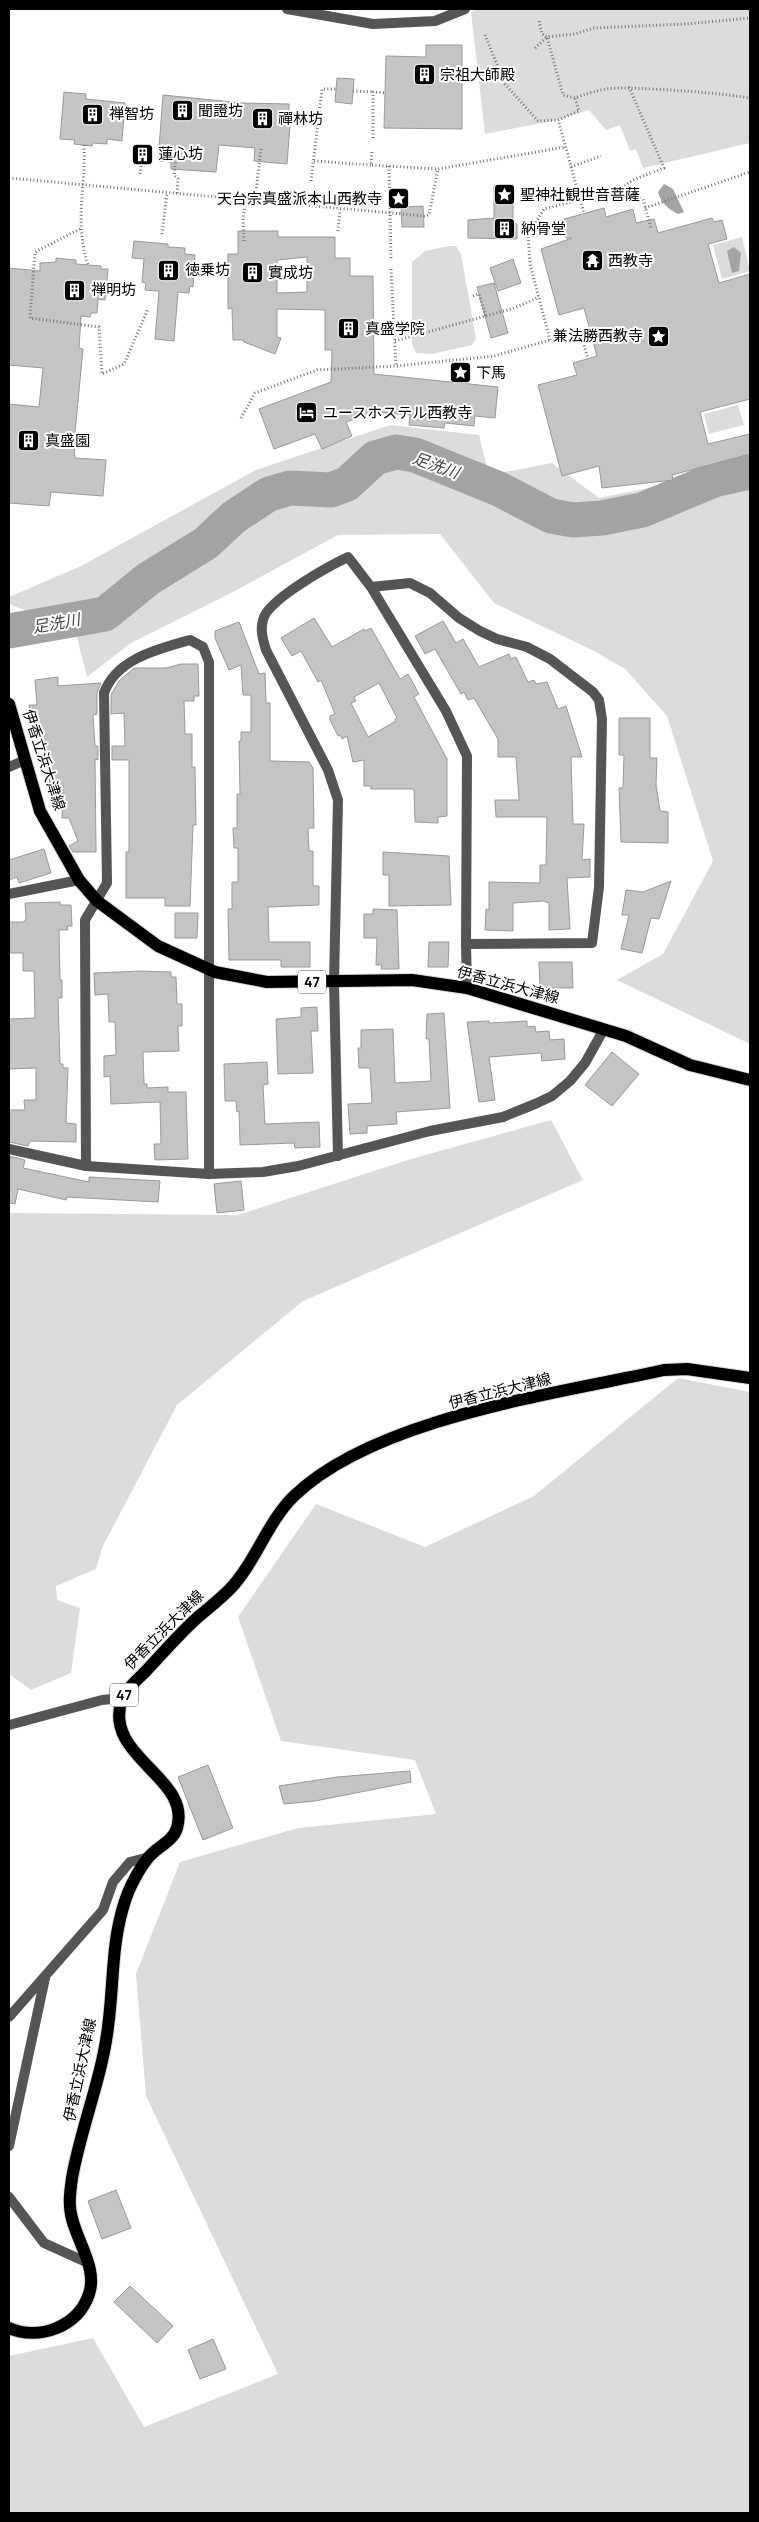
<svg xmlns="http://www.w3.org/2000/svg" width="759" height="2522" font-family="Manrope,'Noto Sans JP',sans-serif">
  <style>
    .green { fill: #dcdcdc }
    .water { fill: #a3a3a3 }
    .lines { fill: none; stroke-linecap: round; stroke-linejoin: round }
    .river { stroke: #a3a3a3; stroke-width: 35 }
    .building { fill: #c4c4c4; stroke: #999; fill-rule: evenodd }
    .primary-casing { stroke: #dbdbdb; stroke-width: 14 }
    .path { stroke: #777; stroke-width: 3; stroke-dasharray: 1 2.5; stroke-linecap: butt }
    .minor { stroke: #555; stroke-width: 10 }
    .primary { stroke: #000; stroke-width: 12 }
    .labels { text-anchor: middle; stroke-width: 4; stroke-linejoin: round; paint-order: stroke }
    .shield { fill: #fff; stroke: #4c4c4c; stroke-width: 1 }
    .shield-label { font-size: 14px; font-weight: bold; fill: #000 }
    .poi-label { font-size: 15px; fill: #000; stroke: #fff; text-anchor: start }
    .street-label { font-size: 15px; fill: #000; stroke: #fff }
    .water-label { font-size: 16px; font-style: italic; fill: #444; stroke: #fff }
  </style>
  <rect width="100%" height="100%" fill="#fff"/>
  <!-- green -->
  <g class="green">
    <polygon points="478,9 750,9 750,143 643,168 636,149 630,151 620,125 606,130 589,110 557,120 485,134 471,12"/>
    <polygon points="742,237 750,271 722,279 713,245"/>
    <polygon points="449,246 456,246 461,254 476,339 472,345 432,354 416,353 412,344 412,262 425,251"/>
    <polygon points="738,405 744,425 709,434 704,414"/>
    <polygon points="390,425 479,435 489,475 552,463 599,498 707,476 750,464 750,1044 617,980 663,954 713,861 667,716 625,669 594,651 494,603 440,534 338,535 233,592 131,643 87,677 75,630 9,604 9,597 81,566 256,470"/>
    <polygon points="551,1120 583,1180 303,1301 177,1405 102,1548 96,1569 56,1586 57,1600 80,1608 71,1673 31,1690 9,1674 9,1213 238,1215 411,1159"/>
    <polygon points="678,1378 750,1392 750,2513 9,2513 9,2356 93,2338 144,2427 278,2374 146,2096 136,1974 180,1862 298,1828 436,1814 415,1760 281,1741 238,1617 316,1504 425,1547 534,1496"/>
  </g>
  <!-- water -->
  <g class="water">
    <path d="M664 184 673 189 684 212 678 214C668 209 661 203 658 192Z"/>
    <polygon points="734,247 741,253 739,271 732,273 727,251"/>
  </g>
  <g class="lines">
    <!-- river -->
    <polyline class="river" points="9,631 105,614 148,579 206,543 234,517 269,494 290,488 331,490 347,484 375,458 396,452 415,455 499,489 551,516 573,520 602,518 642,510 714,480 750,472"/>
  </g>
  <!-- building -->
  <g class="building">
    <polygon points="426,45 462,45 462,129 384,128 386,56 426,57"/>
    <polygon points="337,78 354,79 352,104 335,102"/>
    <polygon points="64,92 86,94 86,99 125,103 122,141 107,139 107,144 93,143 92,146 74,144 75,140 60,139"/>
    <polygon points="163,95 242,103 289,104 289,112 291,112 287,164 254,161 255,148 219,145 216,172 171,169 171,162 158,161"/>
    <polygon points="494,186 513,186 513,223 517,224 517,239 468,238 468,220 494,218"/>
    <polygon points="423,206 424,227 402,227 401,207"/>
    <polygon points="604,208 606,217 633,209 636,223 654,219 658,233 712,218 714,222 722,220 727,239 708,244 719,283 750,274 750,399 700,412 708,444 750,434 750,454 672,475 673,480 602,488 599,466 562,476 538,385 577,375 573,363 597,356 584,308 559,315 541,249 572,238 566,238 561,220"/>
    <path d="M238 231H278V237H335V258H350V276H373L374 374 498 387 495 418 475 416 474 426 445 423 444 428 409 425 410 415 374 412 346 422 352 436 322 449 315 434 274 449 259 409 331 382 332 350H325V310L277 309V337L281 338 275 354 244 342 243 340H233L232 308 228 309V254H238ZM307 257V292L277 293V260Z"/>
    <polygon points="134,241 168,244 168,247 185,248 185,254 195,255 193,287 190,286 189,293 178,292 174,341 155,339 159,291 145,290 146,283 142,282 144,259 132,258"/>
    <polygon points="56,258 76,260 76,264 101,266 101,269 108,269 105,300 98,299 97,313 91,313 90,317 81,316 79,348 83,349 74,443 75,458 106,460 103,496 51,492 49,506 9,503 9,404 39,407 43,368 9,365 9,268 40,271 40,263 56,262"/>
    <polygon points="513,259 521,283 498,291 490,268"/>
    <polygon points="494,283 508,333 491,338 477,287"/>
    <path d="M314 618 332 647 364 629 365 631 371 628 400 679 408 674 419 694 414 697 447 759V816L438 817V823L415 822 414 789H371V786H364V760L353 762 347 736 342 739 340 735 338 736 330 720V716L335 714 321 680 318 682 301 651 292 656 281 638ZM379 683 397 718 395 719 396 721 368 737 351 703 356 701 354 697Z"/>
    <polygon points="443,621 456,643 463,639 479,667 509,654 511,659 516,657 528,682 534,680 536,684 547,682 558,709 566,706 582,757 571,757 573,824 584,824 582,860 590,859 590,877 567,878 570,929 549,930 549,903 543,901 513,903 513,931 485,930 486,909 489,910 489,882 540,883 540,865 546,865 547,817 496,817 495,800 519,800 516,757 498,757 498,739 474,698 468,700 464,692 461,694 435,649 425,654 415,636"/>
    <polygon points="239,622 259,674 265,673 266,703 270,703 270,761 309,762 313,768 314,828 308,828 309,851 313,851 313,886 319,886 319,905 268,907 269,942 310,942 310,967 281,967 281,960 229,960 228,909 232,909 232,882 238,882 238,848 234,848 233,828 237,828 237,794 240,794 239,741 241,741 241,732 251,732 251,695 243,695 241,665 229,670 215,638 215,631"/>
    <polygon points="181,664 198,664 199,696 194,696 194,701 184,701 185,734 192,734 192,767 195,767 196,825 193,825 190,906 165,906 165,898 126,898 126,852 129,852 129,760 112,760 112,746 125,746 124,713 111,714 111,695 119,681 134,668 166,668"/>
    <polygon points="58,677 58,686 101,683 97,693 97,714 93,715 95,746 98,746 98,760 95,759 96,852 73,852 69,846 78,841 69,818 62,818 63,788 51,790 43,738 36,738 35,727 30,727 29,705 37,705 35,680"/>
    <polygon points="619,718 650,718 650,758 657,758 656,785 660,811 668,812 668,843 621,842 619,788 623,788 624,755 619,755"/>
    <polygon points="44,849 51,873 19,883 17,877 9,880 9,860"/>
    <polygon points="383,852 449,856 451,905 389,906 389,875 383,875"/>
    <polygon points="671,881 659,919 651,918 642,953 621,949 629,915 622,915 626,890 643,892"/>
    <polygon points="60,902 60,905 71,905 72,926 67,926 68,930 59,930 60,980 62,980 62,998 58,998 60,1064 63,1064 63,1068 68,1068 66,1123 76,1124 76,1142 30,1141 28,1146 9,1142 9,1110 25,1110 24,1100 36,1100 36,1068 9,1069 9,1019 35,1018 34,971 23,971 23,953 9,953 9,922 23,922 26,919 25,903"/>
    <polygon points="373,909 397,910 399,969 381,969 382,965 376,965 377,938 364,938 364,914 373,914"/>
    <polygon points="175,913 198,913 197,938 175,938"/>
    <polygon points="429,942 449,942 448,967 428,967"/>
    <polygon points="539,962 572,962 573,988 540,988"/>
    <polygon points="142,971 171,972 171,977 176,977 177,1004 182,1004 182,1026 178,1026 179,1051 143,1052 144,1084 147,1084 147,1088 168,1087 168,1092 186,1092 188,1159 155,1160 154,1144 161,1144 160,1102 111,1104 110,1076 104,1077 104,1056 116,1055 115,1022 109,1022 108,994 95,995 94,973"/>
    <polygon points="317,1007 318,1031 311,1031 313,1073 278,1074 276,1019 301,1017 301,1008"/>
    <polygon points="444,1013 450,1108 396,1112 397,1124 367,1126 367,1133 350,1134 348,1104 372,1103 370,1068 359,1068 358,1048 361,1048 361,1030 393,1029 395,1083 431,1081 429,1039 426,1039 427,1014"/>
    <polygon points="489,1021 489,1023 527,1021 527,1027 535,1026 536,1032 549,1031 550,1040 564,1039 565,1059 542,1061 541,1053 489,1057 495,1100 479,1102 467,1022"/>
    <polygon points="612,1052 639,1074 612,1106 585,1085"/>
    <polygon points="267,1062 268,1084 263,1085 265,1124 319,1122 320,1147 295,1148 294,1143 240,1145 239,1111 237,1112 236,1101 225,1101 224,1064"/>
    <polygon points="9,1156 25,1160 23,1168 89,1182 89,1177 160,1181 158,1202 67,1197 66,1200 18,1189 15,1204 9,1203"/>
    <polygon points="241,1181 244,1210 217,1213 214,1184"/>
    <polygon points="208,1765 233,1828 203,1840 178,1777"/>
    <polygon points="410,1771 411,1782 315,1801 284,1804 279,1786 337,1777"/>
    <polygon points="116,2190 131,2228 102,2239 88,2201"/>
    <polygon points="130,2286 173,2326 157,2343 114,2302"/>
    <polygon points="213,2339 226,2369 200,2379 188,2350"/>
  </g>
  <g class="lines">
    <defs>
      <g id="primary">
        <polyline points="9,704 40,811 79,880 97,901 158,946 215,972 267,982 412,980 467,988 626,1036 690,1065 750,1080"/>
        <path d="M9 2328C39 2341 78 2327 89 2294 99 2265 71 2235 70 2206 69 2197 71 2187 72 2178 81 2127 102 2078 108 2027 114 1984 111 1943 125 1901 129 1888 139 1869 148 1858 156 1847 173 1842 177 1828 192 1777 102 1757 122 1699 125 1690 137 1680 144 1673 162 1654 179 1634 198 1617 209 1608 220 1599 230 1589 255 1563 268 1521 294 1496 375 1418 555 1394 664 1370L687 1369 750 1378"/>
      </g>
    </defs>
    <!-- primary casing -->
    <use href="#primary" class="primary-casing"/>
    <!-- path -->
    <g class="path">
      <polyline points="539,21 542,34 547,37 575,34 594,28 686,24 750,18"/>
      <path d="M485 35 505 84 538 121 558 120 579 111 575 98C610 85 618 88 654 89 687 91 718 93 750 98"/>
      <polyline points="535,48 547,37 563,95 575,98"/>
      <polyline points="629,87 664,168 653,172"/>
      <polyline points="353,91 373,92"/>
      <polyline points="559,123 584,214"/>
      <polyline points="373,138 373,92 385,93"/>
      <path d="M84 145C86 188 74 221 88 265"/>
      <polyline points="372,152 371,165 438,169 565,147"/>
      <polyline points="176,159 174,175 178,179 177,195"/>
      <polyline points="314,161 371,165"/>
      <polyline points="389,166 391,260"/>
      <polyline points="571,167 601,156"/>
      <polyline points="140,174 141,166"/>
      <polyline points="9,178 424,216 429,215 438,169"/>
      <polyline points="311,181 322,89 336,89"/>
      <polyline points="619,190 633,180 651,173"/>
      <polyline points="255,202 261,148"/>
      <polyline points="645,208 750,172"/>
      <polyline points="80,229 35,252 30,318 99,327 102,374 124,364 148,309"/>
      <polyline points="338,231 340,210"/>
      <polyline points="162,234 167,193"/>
      <polyline points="244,241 243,218 246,201"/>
      <polyline points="391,269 396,366 494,356 550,340 583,342 588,359"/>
      <polyline points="473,296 479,294 486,317"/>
      <polyline points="648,336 660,332"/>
      <polyline points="550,340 530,264 528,235 544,209 619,190 643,199 651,228"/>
      <polyline points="395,341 515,308 539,297"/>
      <polyline points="241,418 255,393 317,370 396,366"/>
    </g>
    <!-- minor -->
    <g class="minor">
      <polyline points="287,9 373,24 435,21 465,9"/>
      <polyline points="371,587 446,711 467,756 466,944"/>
      <polyline points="9,767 25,760"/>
      <polyline points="9,894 79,880"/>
      <polyline points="9,1149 86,1166 209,1174 263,1172 298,1166 430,1131 503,1117 535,1104 552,1096 570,1081 585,1063 604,1029"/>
      <path d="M338 1156 334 982 338 800 328 770 266 650C263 640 260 630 263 620 267 600 329 566 348 557L371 587 410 583 430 593 459 618 480 631 497 639 527 647 550 659 593 692 599 700 602 719 599 887 592 943 466 944 467 988"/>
      <path d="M86 1166 85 920 107 883 104 693C116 659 158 649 190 640L203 647 209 662V1174"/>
      <polyline points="9,1725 102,1700 122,1698"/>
      <polyline points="9,2017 103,1910 113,1882 130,1862 149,1857"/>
      <polyline points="9,2146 45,1978"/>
      <polyline points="9,2197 44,2243 86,2262"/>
    </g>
    <!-- primary -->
    <use href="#primary" class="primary"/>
  </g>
  <!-- icons -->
  <defs>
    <symbol id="building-square" viewBox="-11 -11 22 22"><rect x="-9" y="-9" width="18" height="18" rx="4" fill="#000" stroke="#fff"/><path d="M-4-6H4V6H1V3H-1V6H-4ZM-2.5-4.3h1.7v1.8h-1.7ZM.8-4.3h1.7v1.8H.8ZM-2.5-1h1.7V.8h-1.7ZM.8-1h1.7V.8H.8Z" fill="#fff"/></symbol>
    <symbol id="sight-square" viewBox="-11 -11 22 22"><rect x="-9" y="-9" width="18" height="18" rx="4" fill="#000" stroke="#fff"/><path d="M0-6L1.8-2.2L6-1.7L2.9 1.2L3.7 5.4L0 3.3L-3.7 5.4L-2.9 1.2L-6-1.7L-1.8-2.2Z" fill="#fff"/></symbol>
    <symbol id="temple-square" viewBox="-11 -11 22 22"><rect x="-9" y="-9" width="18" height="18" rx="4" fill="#000" stroke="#fff"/><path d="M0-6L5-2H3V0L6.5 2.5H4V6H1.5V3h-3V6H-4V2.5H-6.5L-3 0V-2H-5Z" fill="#fff"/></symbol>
    <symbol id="hotel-square" viewBox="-11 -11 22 22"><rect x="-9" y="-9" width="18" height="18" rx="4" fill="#000" stroke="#fff"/><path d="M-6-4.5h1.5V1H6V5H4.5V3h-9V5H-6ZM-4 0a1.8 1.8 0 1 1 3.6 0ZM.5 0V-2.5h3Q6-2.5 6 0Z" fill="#fff"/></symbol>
  </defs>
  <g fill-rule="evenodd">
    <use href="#building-square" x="412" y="62" width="25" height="25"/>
    <use href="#building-square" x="170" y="98" width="25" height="25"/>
    <use href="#building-square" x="80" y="102" width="25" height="25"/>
    <use href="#building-square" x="250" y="106" width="25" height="25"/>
    <use href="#building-square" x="130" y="142" width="25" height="25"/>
    <use href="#sight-square" x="492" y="182" width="25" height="25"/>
    <use href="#sight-square" x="386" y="186" width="25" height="25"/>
    <use href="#building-square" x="492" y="216" width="25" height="25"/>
    <use href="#temple-square" x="580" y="248" width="25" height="25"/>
    <use href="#building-square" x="156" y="258" width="25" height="25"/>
    <use href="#building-square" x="240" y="260" width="25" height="25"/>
    <use href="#building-square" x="62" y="278" width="25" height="25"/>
    <use href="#building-square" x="336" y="316" width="25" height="25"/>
    <use href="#sight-square" x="646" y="324" width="25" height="25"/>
    <use href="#sight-square" x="448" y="360" width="25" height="25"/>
    <use href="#hotel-square" x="294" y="400" width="25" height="25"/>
    <use href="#building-square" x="16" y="428" width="25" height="25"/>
  </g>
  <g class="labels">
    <!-- shield labels -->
    <g class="shield">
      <rect x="298" y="970.5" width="28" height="23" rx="4"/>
      <rect x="110" y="1683.5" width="28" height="23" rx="4"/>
    </g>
    <g class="shield-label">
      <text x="312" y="987">47</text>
      <text x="124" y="1700">47</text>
    </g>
    <!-- poi labels -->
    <g class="poi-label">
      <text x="440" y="80">宗祖大師殿</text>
      <text x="198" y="116">聞證坊</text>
      <text x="109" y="119">禅智坊</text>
      <text x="278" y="124">禪林坊</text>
      <text x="158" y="159">蓮心坊</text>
      <text x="520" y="200">聖神社観世音菩薩</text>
      <text x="382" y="204" text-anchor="end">天台宗真盛派本山西教寺</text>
      <text x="521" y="234">納骨堂</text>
      <text x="608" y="266">西教寺</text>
      <text x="185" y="275">徳乗坊</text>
      <text x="268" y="278">實成坊</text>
      <text x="91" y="295">禅明坊</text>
      <text x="365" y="334">真盛学院</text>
      <text x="643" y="341" text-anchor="end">兼法勝西教寺</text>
      <text x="476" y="378">下馬</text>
      <text x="323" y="418">ユースホステル西教寺</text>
      <text x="45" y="446">真盛園</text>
    </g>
    <!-- street labels -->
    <g class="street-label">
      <text transform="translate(44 760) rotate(72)" y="5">伊香立浜大津線</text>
      <text transform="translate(508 985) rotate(15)" y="5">伊香立浜大津線</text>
      <text transform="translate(500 1391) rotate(-14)" y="5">伊香立浜大津線</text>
      <text transform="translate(164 1630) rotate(-45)" y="5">伊香立浜大津線</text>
      <text transform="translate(80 2070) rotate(-78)" y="5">伊香立浜大津線</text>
    </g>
    <!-- water labels -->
    <g class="water-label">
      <text transform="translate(436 465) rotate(20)" y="6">足洗川</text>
      <text transform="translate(56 623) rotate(-10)" y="6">足洗川</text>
    </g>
  </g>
  <!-- border -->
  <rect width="759" height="2522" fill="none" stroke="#000000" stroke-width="20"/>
</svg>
